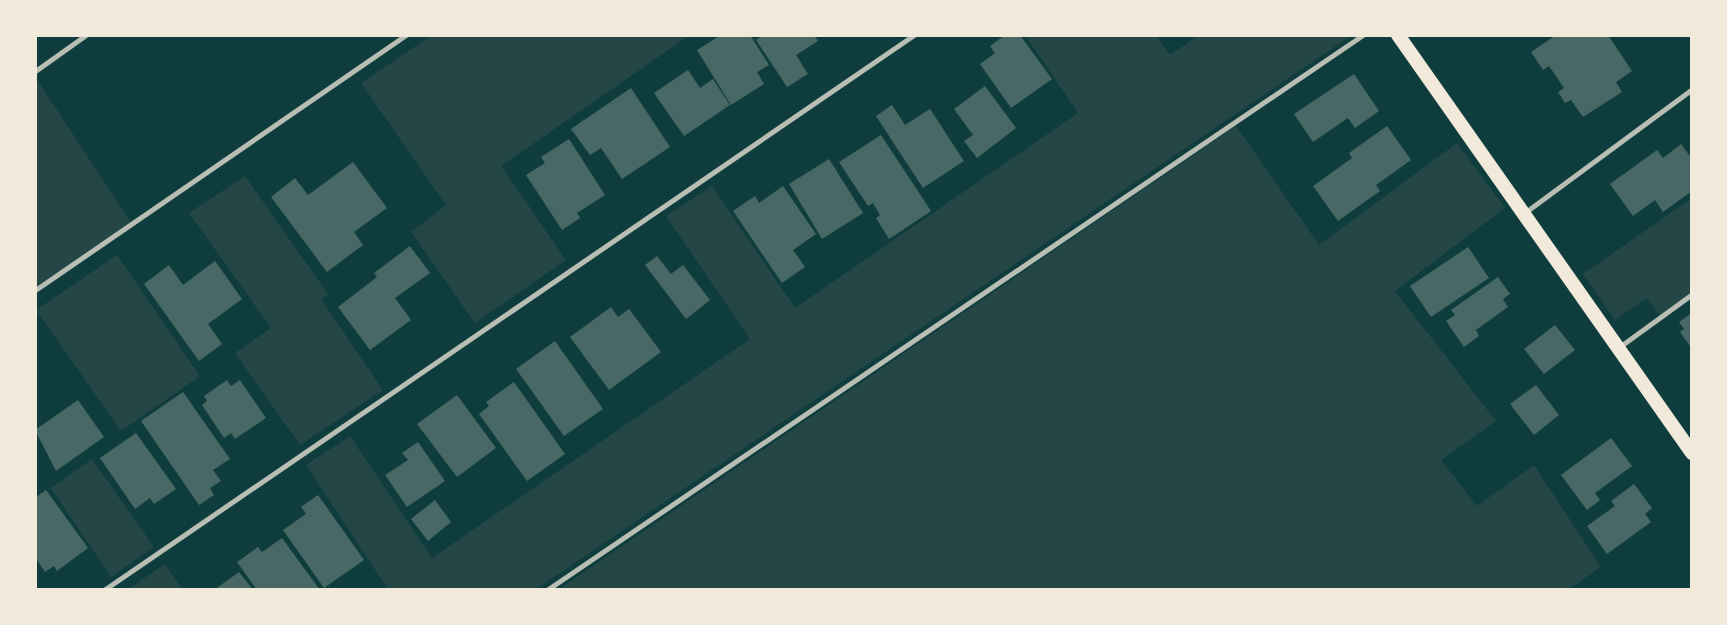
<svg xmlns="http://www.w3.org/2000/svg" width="1727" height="625" font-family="Helvetica,sans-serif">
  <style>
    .green { fill: #244646 }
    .building { fill: #486865 }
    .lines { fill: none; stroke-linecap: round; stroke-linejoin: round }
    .service { stroke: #b8beb3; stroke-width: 5 }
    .secondary { stroke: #f1e9da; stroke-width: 14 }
  </style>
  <rect width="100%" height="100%" fill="#0f3d3e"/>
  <!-- green -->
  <g class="green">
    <polygon points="432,35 690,35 501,166 566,260 475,323 411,232 446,205 361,83"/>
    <polygon points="1025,35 1156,35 1170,55 1199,35 1352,35 535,590 385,590 387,588 306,465 350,436 432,558 750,339 666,216 712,186 795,308 1078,113"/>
    <polygon points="38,81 132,224 35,290 35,83"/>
    <polygon points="1236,126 1319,245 1457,143 1505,208 1395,291 1496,421 1441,460 1477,506 1534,465 1601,567 1568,590 558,590"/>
    <polygon points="245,176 328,294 321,299 383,390 300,445 235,353 271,328 189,213"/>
    <polygon points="1692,198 1692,297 1662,318 1647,298 1615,320 1583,274"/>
    <polygon points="117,255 200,376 121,431 36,310"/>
    <polygon points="92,459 154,547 111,577 51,488"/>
    <polygon points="165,564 183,590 127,590"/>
  </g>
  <!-- building -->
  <g class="building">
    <polygon points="721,35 750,35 769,65 757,72 764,84 731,105 697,50"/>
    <polygon points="763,35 814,35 818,41 796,55 808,74 787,87 756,40"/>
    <polygon points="1005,35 1020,35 1052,79 1011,108 980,64 995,53 990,46"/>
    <polygon points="1556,35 1608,35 1632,71 1616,82 1622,92 1583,117 1571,100 1565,103 1558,92 1564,88 1549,66 1543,70 1531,52"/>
    <polygon points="688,70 700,88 713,79 730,105 684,136 654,93"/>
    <polygon points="1354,74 1379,111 1355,128 1348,118 1313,142 1294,114"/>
    <polygon points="985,86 1016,128 977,158 964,141 973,135 954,109"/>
    <polygon points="631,88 670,147 622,179 601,148 590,155 571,129"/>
    <polygon points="892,105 905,125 930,109 964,161 923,188 876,116"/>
    <polygon points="1387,126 1411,160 1376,185 1380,191 1338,221 1313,186 1352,158 1349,153"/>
    <polygon points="881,135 931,211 889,239 876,218 880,215 873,203 868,206 839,162"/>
    <polygon points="569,139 605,195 577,213 580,218 562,230 526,175 545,163 541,157"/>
    <polygon points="1681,144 1692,159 1692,191 1663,212 1655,200 1633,216 1610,184 1657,150 1663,158"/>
    <polygon points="829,159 863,213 822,239 789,184"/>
    <polygon points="353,162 387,208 354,232 363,245 327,272 271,197 295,178 308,195"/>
    <polygon points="783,186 816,234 793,250 805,267 782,283 733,211 755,196 759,203"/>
    <polygon points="410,246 430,273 395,298 411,320 370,350 338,307 377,277 374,273"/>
    <polygon points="1468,247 1489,278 1431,317 1410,286"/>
    <polygon points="657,256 671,274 683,265 710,300 686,319 645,265"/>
    <polygon points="215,261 242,299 208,324 222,344 199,361 144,284 169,265 183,285"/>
    <polygon points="1498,277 1510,294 1503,299 1508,307 1476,330 1479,336 1464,347 1446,321 1455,315 1451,310"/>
    <polygon points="611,307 618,317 629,309 661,352 609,390 570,337"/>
    <polygon points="1692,313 1692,349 1680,332 1684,329 1679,322"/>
    <polygon points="1555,325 1575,350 1544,374 1524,349"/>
    <polygon points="555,341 603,409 564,436 516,369"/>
    <polygon points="227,380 231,386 240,380 266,418 235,439 231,433 224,438 202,405 207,401 204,396"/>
    <polygon points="514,382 565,454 527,481 479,414 489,406 486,402"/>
    <polygon points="1536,385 1559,415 1534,435 1510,404"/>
    <polygon points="183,392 230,459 213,470 221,481 210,488 214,495 199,505 141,421"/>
    <polygon points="457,395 496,448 457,477 417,424"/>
    <polygon points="78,400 104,437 56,471 35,430"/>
    <polygon points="136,433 176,489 154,504 150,498 135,509 100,458"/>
    <polygon points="1611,438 1632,466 1595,493 1600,500 1587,510 1561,475"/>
    <polygon points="418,442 445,481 407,507 385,475 408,460 402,453"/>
    <polygon points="1634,484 1652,508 1645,514 1651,522 1607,554 1587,526 1615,506 1611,501"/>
    <polygon points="46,490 88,548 57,571 54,566 45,572 35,557 35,498"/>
    <polygon points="318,495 364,560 324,588 283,530 306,514 301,507"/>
    <polygon points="435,500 451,522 428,541 411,519"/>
    <polygon points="282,538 320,590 257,590 237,562 258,547 262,552"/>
    <polygon points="239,572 253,590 214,590"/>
  </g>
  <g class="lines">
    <!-- service -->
    <g class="service">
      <polyline points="35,72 87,35"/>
      <polyline points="1524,214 1692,90"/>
      <polyline points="35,291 407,35"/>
      <polyline points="1619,348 1692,295"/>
      <polyline points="105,590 915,35"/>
      <polyline points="548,590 1364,35"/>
    </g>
    <!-- secondary -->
    <polyline class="secondary" points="1398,35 1692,453"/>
  </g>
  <!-- border -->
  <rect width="1727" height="625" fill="none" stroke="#f1e9da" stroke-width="74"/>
</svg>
